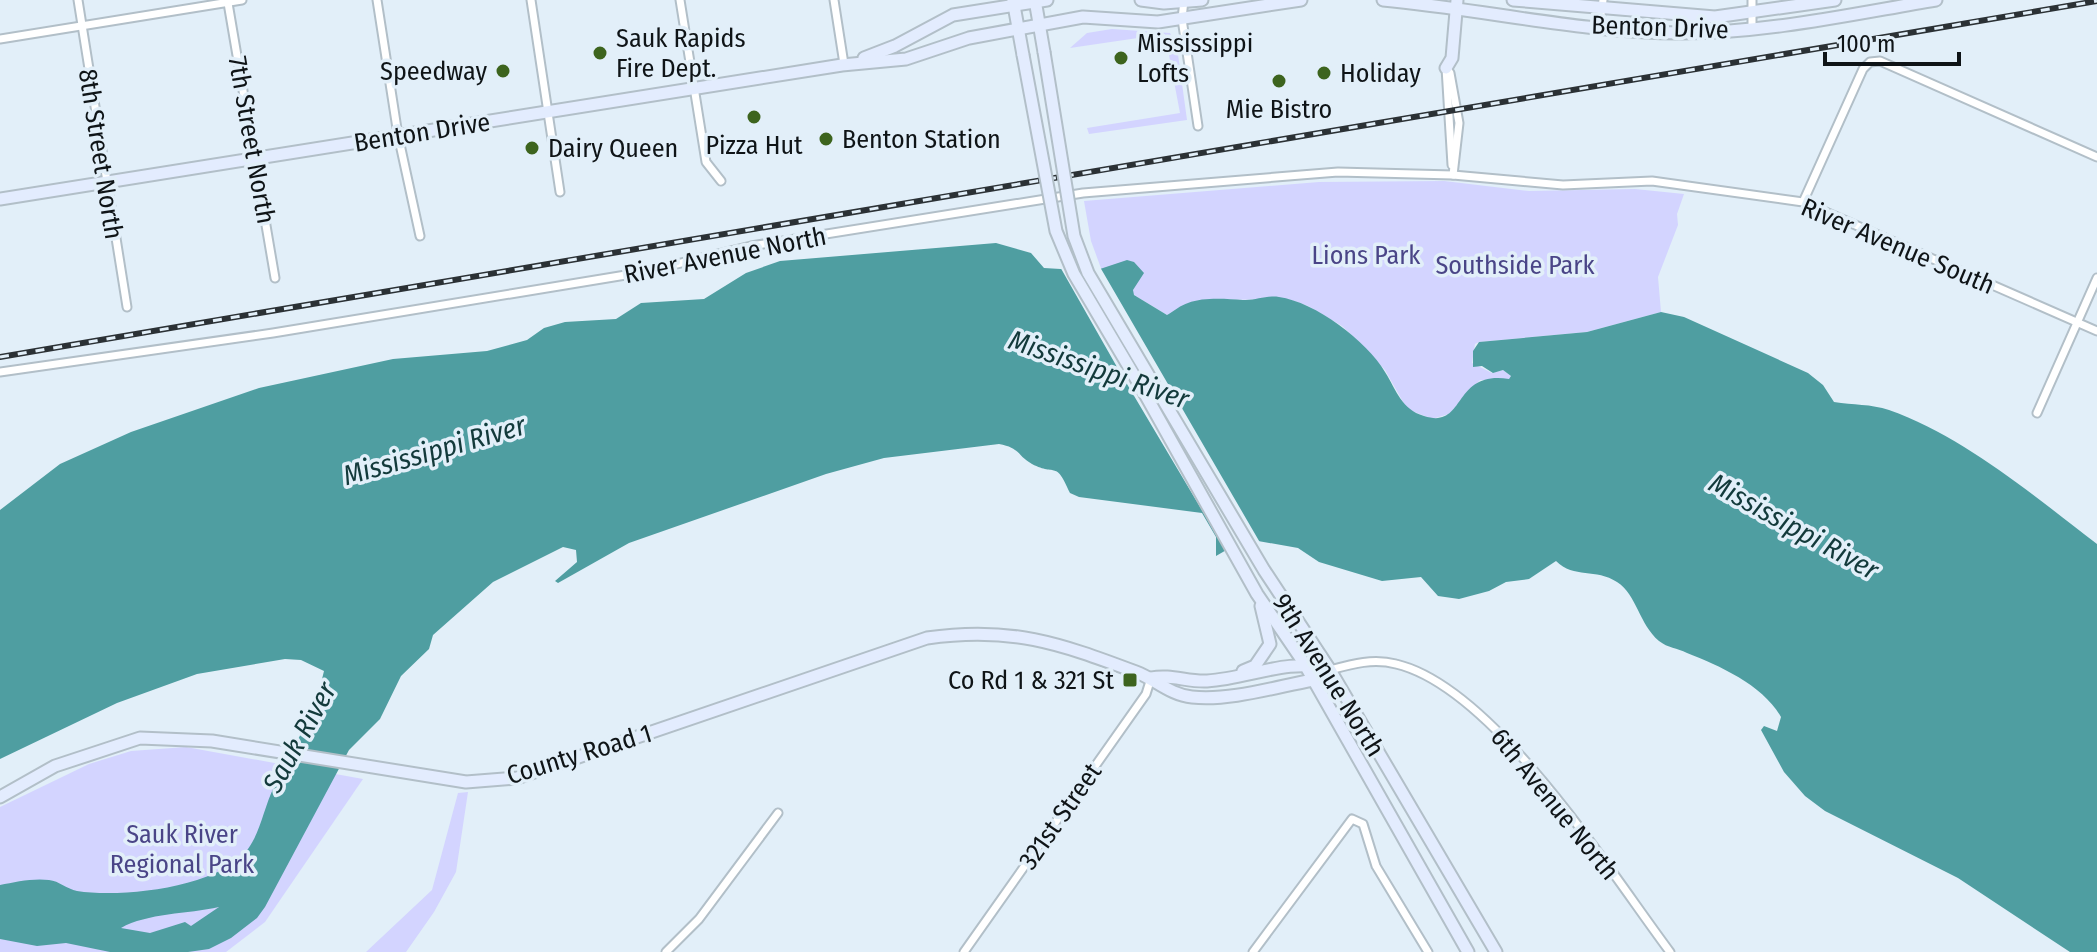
<svg xmlns="http://www.w3.org/2000/svg" width="2097" height="952" font-family="'Fira Sans Condensed',sans-serif">
  <style>
    .green { fill: #d3d4ff }
    .water { fill: #4f9ea1; fill-rule: evenodd }
    .pier { fill: #e2eff9 }
    .lines { fill: none; stroke-linecap: round; stroke-linejoin: round }
    .street-casing { stroke: #b2bfc8; stroke-width: 11 }
    .secondary-casing { stroke: #b2bfc8; stroke-width: 15 }
    .street { stroke: #fff; stroke-width: 7 }
    .secondary { stroke: #e3ecfe; stroke-width: 11 }
    .rail-casing { stroke: #2b3135; stroke-width: 6 }
    .rail { stroke: #e2eff9; stroke-width: 3; stroke-dasharray: 9; stroke-linecap: butt }
    .secondary-bridge-casing { stroke: #b2bfc8; stroke-width: 15; stroke-linecap: butt }
    .secondary-bridge { stroke: #e3ecfe; stroke-width: 11 }
    .poi-dot { fill: #3d641e; stroke: #e2eff9; stroke-width: 3 }
    .labels { text-anchor: middle; stroke-width: 7; stroke-linejoin: round; paint-order: stroke }
    .street-label { font-size: 26px; fill: #0f1417; stroke: #e2eff9 }
    .poi-label { font-size: 26px; fill: #0f1417; stroke: #e2eff9; text-anchor: start }
    .park-label { font-size: 26px; fill: #4a4587; stroke: #e2eff9 }
    .water-label { font-size: 28px; font-style: italic; fill: #133a3b; stroke: #e2eff9 }
  </style>
  <rect width="100%" height="100%" fill="#e2eff9"/>
  <!-- green -->
  <g class="green">
    <polygon points="1112,29 1170,33 1177,47 1187,120 1089,134 1087,128 1180,113 1165,34 1070,48 1087,33"/>
    <polygon points="1444,181 1529,191 1635,189 1684,194 1677,214 1678,225 1658,277 1661,312 1587,332 1479,342 1475,344 1472,363 1492,373 1503,370 1511,376 1509,380 1480,380 1449,414 1432,419 1407,409 1385,370 1360,343 1342,326 1308,306 1287,299 1211,300 1167,315 1134,295 1112,269 1102,271 1091,241 1084,201 1319,182"/>
    <polygon points="186,747 363,779 265,922 226,952 0,952 0,807 89,764 131,751"/>
    <polygon points="468,792 456,872 434,912 406,952 366,952 432,890 458,793"/>
  </g>
  <!-- water -->
  <path class="water" d="M996 243 1031 253 1044 268 1094 271 1127 260 1134 262 1144 273 1133 290 1134 295 1167 315C1174 311 1181 305 1188 303 1204 297 1226 299 1243 300 1255 301 1266 295 1279 297 1315 302 1367 341 1385 372 1397 391 1401 409 1424 416 1467 430 1451 370 1509 379L1511 376 1503 370 1493 373 1482 366 1473 367V351L1479 342 1587 332 1661 312 1684 317 1808 373 1823 385 1834 402C1853 405 1871 404 1889 410 1965 437 2034 496 2097 544V952H2070L1958 878 1825 811 1805 796 1784 772 1761 730 1764 726 1777 731 1781 717C1763 685 1720 666 1687 653 1677 648 1668 648 1659 641 1639 624 1637 595 1617 582 1596 568 1574 579 1556 561L1529 579 1506 582 1489 591 1459 599 1438 596 1421 577 1382 581 1319 562 1298 548 1258 541 1235 545 1216 556V537L1202 513 1079 497 1070 493C1055 459 1057 477 1032 464 1017 456 1021 448 999 444L884 458 826 474 629 543 558 583 555 581 577 562 576 550 563 547 493 582 433 635 429 649 401 676 380 719 349 750 265 907 257 918 231 938 209 949 188 952H110L66 943 37 946 0 939V885C15 882 33 878 49 880 59 881 67 889 77 891 122 898 219 888 248 849 261 831 264 807 274 787 294 744 313 719 324 671L301 660 285 659 197 674 117 703 0 759V510L60 464 131 432 259 388 393 359 487 351 527 340 544 328 565 322 616 319 641 303 704 299 746 273 780 261ZM219 907 191 926 185 922 150 933 121 928C147 913 188 914 219 907Z"/>
  <!-- pier -->
  <polygon class="pier" points="1059,265 1100,267 1262,546 1242,547 1228,554 1124,379 1119,377 1117,367"/>
  <g class="lines">
    <defs>
      <g id="street">
        <polyline points="78,0 127,307"/>
        <polyline points="377,0 398,135 420,236"/>
        <polyline points="531,0 560,192"/>
        <polyline points="680,0 706,162 721,181"/>
        <polyline points="834,0 844,64"/>
        <polyline points="1184,0 1182,19 1198,126"/>
        <polyline points="1752,0 1752,28"/>
        <polyline points="228,3 275,278"/>
        <polyline points="1599,28 1603,0"/>
        <polyline points="0,39 242,0"/>
        <polyline points="1446,68 1450,73 1459,123 1453,175"/>
        <polyline points="1446,68 1452,165"/>
        <polyline points="1803,202 1863,69 1870,62 1880,61 2097,157"/>
        <polyline points="0,372 273,333 644,272 751,246 1083,193 1338,172 1453,175 1563,185 1652,181 1803,202 2097,331"/>
        <polyline points="2037,413 2097,278"/>
        <path d="M1330 670C1352 664 1373 658 1396 664 1494 687 1610 872 1670 952"/>
        <polyline points="666,952 699,919 778,813"/>
        <polyline points="964,952 1146,694 1151,678"/>
        <polyline points="1253,952 1352,819 1363,824 1376,866 1428,952"/>
      </g>
      <g id="secondary">
        <polyline points="1013,0 1023,55"/>
        <polyline points="1035,0 1044,52"/>
        <polyline points="1141,0 1164,3 1202,0"/>
        <path d="M1383 0C1482 9 1582 33 1681 33 1767 33 1852 14 1936 0"/>
        <polyline points="1513,0 1715,17 1835,0"/>
        <polyline points="864,58 895,46 953,15 1047,0"/>
        <polyline points="1446,68 1452,58 1457,0"/>
        <polyline points="0,199 842,65 906,59 969,38 1083,17 1158,22 1301,0"/>
        <polyline points="1145,394 1257,594 1304,663 1468,952"/>
        <polyline points="1162,398 1264,570 1330,670 1496,952"/>
        <polyline points="1243,671 1255,666 1270,644 1261,606"/>
        <path d="M1151 678C1171 674 1187 682 1207 681 1251 678 1286 658 1329 669"/>
        <path d="M0 797 55 766 140 738 212 741 466 782 517 778 927 638C1011 626 1059 643 1136 672 1155 679 1170 695 1192 697 1230 701 1275 687 1313 680L1330 670"/>
      </g>
    </defs>
    <!-- street casing -->
    <use href="#street" class="street-casing"/>
    <!-- secondary casing -->
    <use href="#secondary" class="secondary-casing"/>
    <!-- street -->
    <use href="#street" class="street"/>
    <!-- secondary -->
    <use href="#secondary" class="secondary"/>
    <defs>
      <polyline id="rail" points="0,357 2097,1"/>
    </defs>
    <!-- rail casing -->
    <use href="#rail" class="rail-casing"/>
    <!-- rail -->
    <use href="#rail" class="rail"/>
    <defs>
      <g id="secondary-bridge">
        <polyline points="1044,52 1074,236 1088,273 1162,398"/>
        <polyline points="1023,55 1056,231 1074,274 1145,394"/>
      </g>
    </defs>
    <!-- secondary-bridge casing -->
    <use href="#secondary-bridge" class="secondary-bridge-casing"/>
    <!-- secondary-bridge -->
    <use href="#secondary-bridge" class="secondary-bridge"/>
  </g>
  <!-- markers -->
  <g class="poi-dot">
    <circle cx="600" cy="53" r="8"/>
    <circle cx="1121" cy="58" r="8"/>
    <circle cx="503" cy="71" r="8"/>
    <circle cx="1324" cy="73" r="8"/>
    <circle cx="1279" cy="81" r="8"/>
    <circle cx="754" cy="117" r="8"/>
    <circle cx="826" cy="139" r="8"/>
    <circle cx="532" cy="148" r="8"/>
    <rect x="1122" y="672" width="16" height="16" rx="4"/>
  </g>
  <g class="labels">
    <!-- street labels -->
    <g class="street-label">
      <text transform="translate(1660 27) rotate(2)" y="9">Benton Drive</text>
      <text transform="translate(422 132) rotate(-9)" y="9">Benton Drive</text>
      <text transform="translate(252 140) rotate(80)" y="9">7th Street North</text>
      <text transform="translate(101 154) rotate(81)" y="9">8th Street North</text>
      <text transform="translate(1898 246) rotate(23)" y="9">River Avenue South</text>
      <text transform="translate(725 255) rotate(-11)" y="9">River Avenue North</text>
      <text transform="translate(1329 675) rotate(58)" y="9">9th Avenue North</text>
      <text transform="translate(579 754) rotate(-17)" y="9">County Road 1</text>
      <text transform="translate(1555 804) rotate(51)" y="9">6th Avenue North</text>
      <text transform="translate(1060 816) rotate(-55)" y="9">321st Street</text>
    </g>
    <!-- poi labels -->
    <g class="poi-label">
      <text x="616" y="47">Sauk Rapids<tspan x="616" dy="30">Fire Dept.</tspan></text>
      <text x="1137" y="52">Mississippi<tspan x="1137" dy="30">Lofts</tspan></text>
      <text x="487" y="80" text-anchor="end">Speedway</text>
      <text x="1340" y="82">Holiday</text>
      <text x="1279" y="118" text-anchor="middle">Mie Bistro</text>
      <text x="842" y="148">Benton Station</text>
      <text x="754" y="154" text-anchor="middle">Pizza Hut</text>
      <text x="548" y="157">Dairy Queen</text>
      <text x="1114" y="689" text-anchor="end">Co Rd 1 &amp; 321 St</text>
    </g>
    <!-- park labels -->
    <g class="park-label">
      <text x="1366" y="264">Lions Park</text>
      <text x="1515" y="274">Southside Park</text>
      <text x="182" y="843">Sauk River<tspan x="182" dy="30">Regional Park</tspan></text>
    </g>
    <!-- water labels -->
    <g class="water-label">
      <text transform="translate(1099 369) rotate(19)" y="10">Mississippi River</text>
      <text transform="translate(434 450) rotate(-16)" y="10">Mississippi River</text>
      <text transform="translate(1794 526) rotate(29)" y="10">Mississippi River</text>
      <text transform="translate(299 737) rotate(-61)" y="10">Sauk River</text>
    </g>
  </g>
  <!-- scale -->
  <path d="M1825 52v12h134v-12" fill="none" stroke="#0f1417" stroke-width="4"/>
  <text x="1837" y="52" font-size="24" fill="#0f1417" stroke="#e2eff9" stroke-width="6" paint-order="stroke">100 m</text>
</svg>
